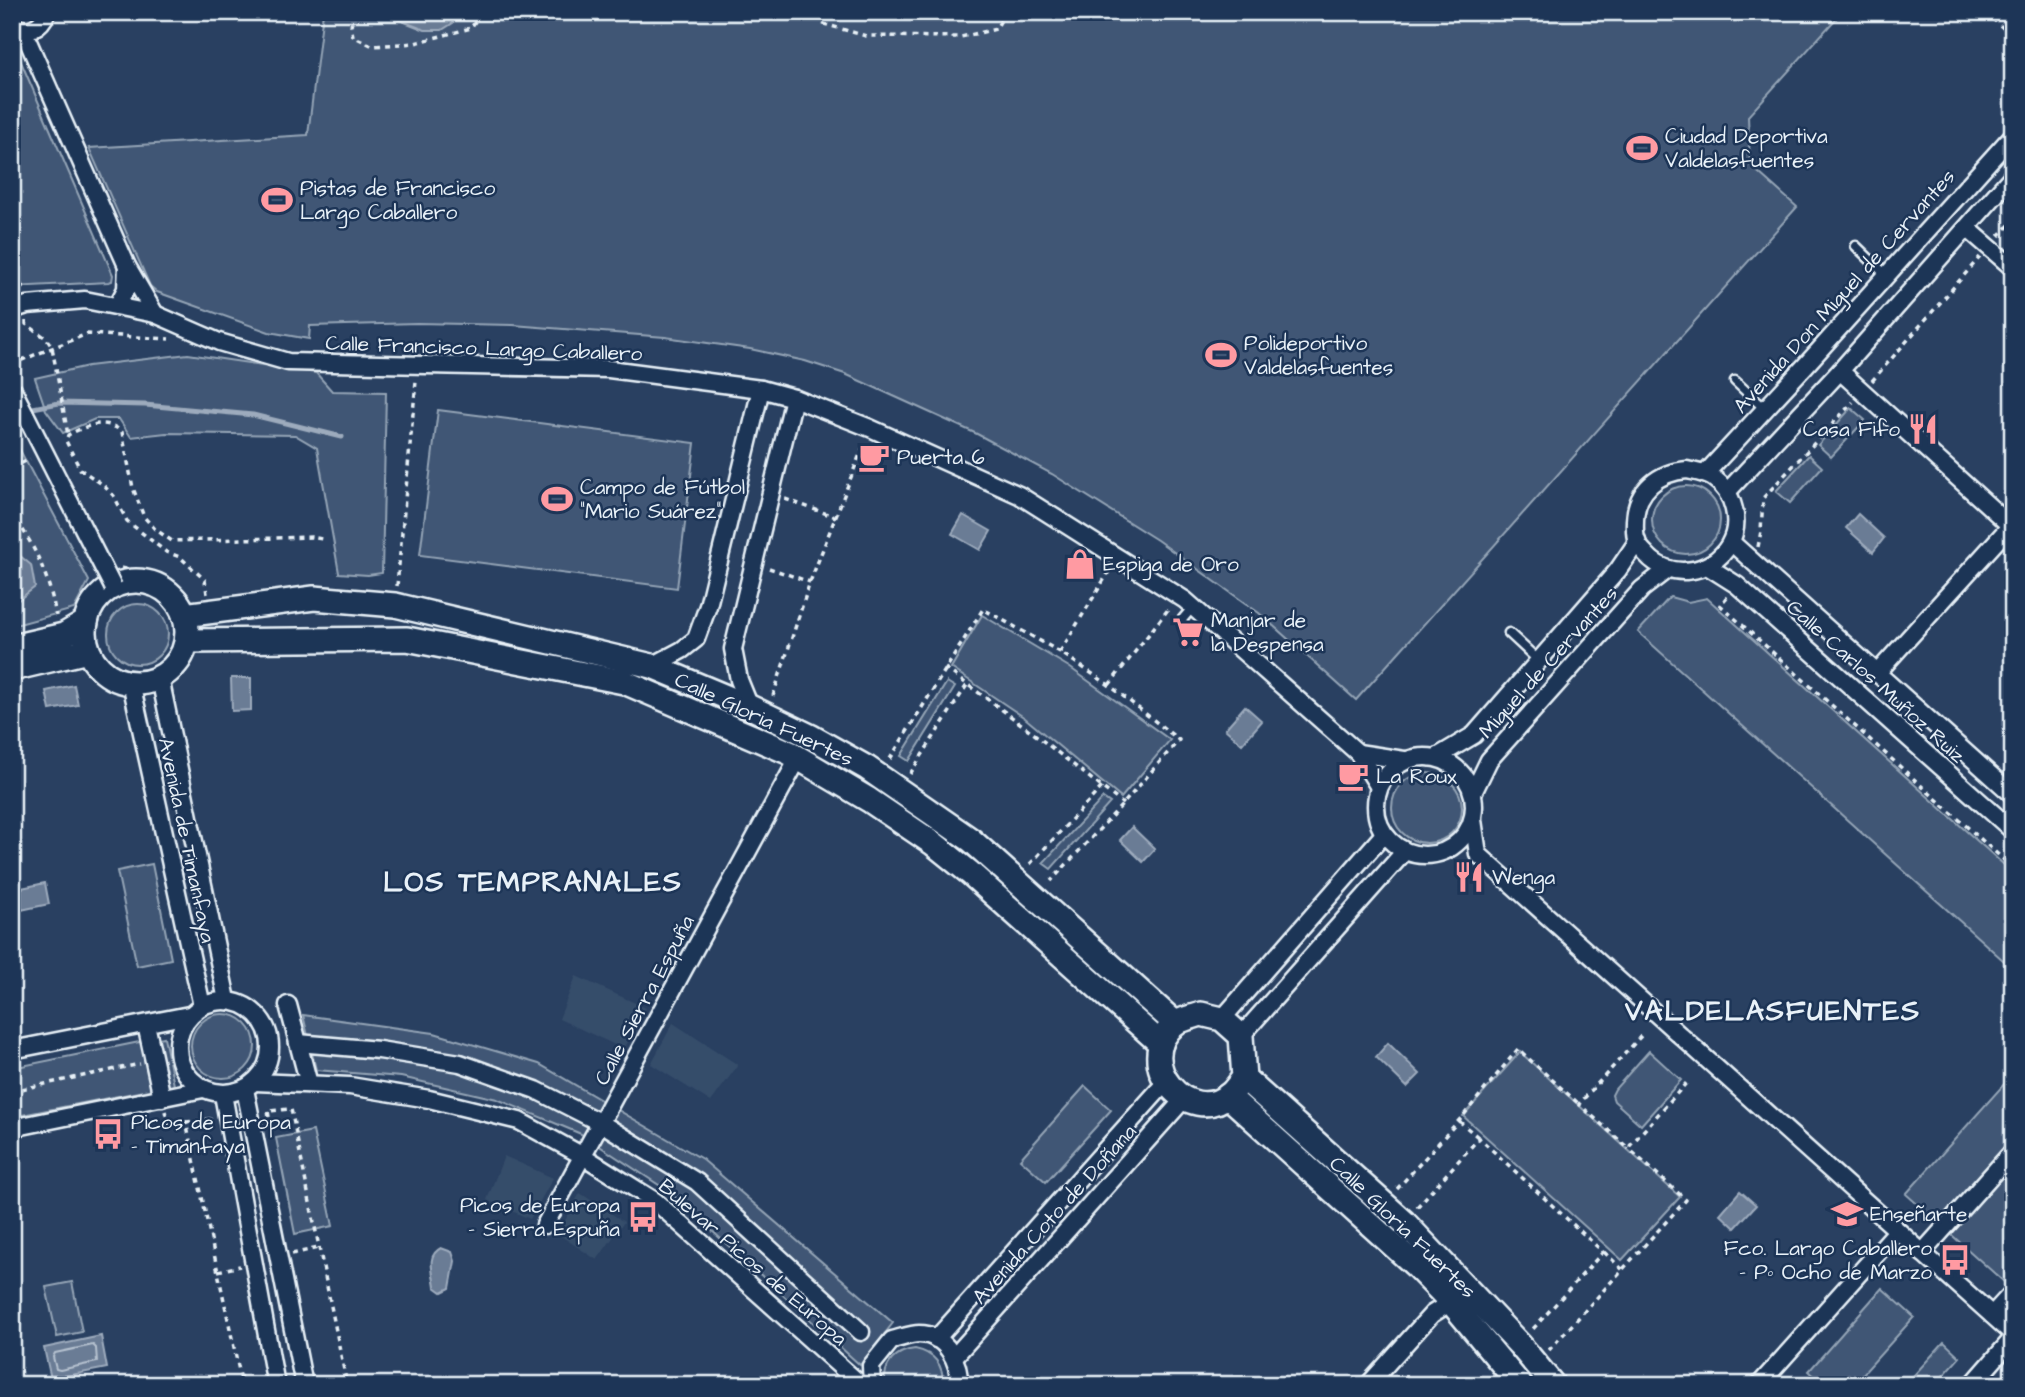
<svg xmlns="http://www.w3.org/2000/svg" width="2025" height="1397" font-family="'Architects Daughter',sans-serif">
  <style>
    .built { fill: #364d6b }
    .green { fill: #415774; stroke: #94a4b6; stroke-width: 2 }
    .water { fill: #6b7c95; stroke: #9dabbd; stroke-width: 2 }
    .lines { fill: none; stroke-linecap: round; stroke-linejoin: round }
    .shore { stroke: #b6c2d0; stroke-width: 2 }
    .stream { stroke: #9dabbd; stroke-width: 5 }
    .lane-casing { stroke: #e8f1f8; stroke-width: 13 }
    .street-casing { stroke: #e8f1f8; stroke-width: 21 }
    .secondary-casing { stroke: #e8f1f8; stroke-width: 28 }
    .path { stroke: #e8f1f8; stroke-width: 3.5; stroke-dasharray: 5 5; stroke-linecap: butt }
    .lane { stroke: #1d3557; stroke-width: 8 }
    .street { stroke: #1d3557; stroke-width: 16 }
    .secondary { stroke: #1d3557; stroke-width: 23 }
    .street-bridge-casing { stroke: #e8f1f8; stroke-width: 21; stroke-linecap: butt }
    .street-bridge { stroke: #1d3557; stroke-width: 16 }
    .labels { text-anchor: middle; stroke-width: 5; stroke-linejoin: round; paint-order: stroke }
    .poi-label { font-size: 21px; fill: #e8f1f8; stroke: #1d3557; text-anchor: start }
    .street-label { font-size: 21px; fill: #e8f1f8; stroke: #1d3557 }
    .district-label { font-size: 28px; font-weight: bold; letter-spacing: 2px; fill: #e8f1f8; stroke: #1d3557 }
  </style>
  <rect width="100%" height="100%" fill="#294061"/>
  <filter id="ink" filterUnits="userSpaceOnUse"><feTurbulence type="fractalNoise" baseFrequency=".0143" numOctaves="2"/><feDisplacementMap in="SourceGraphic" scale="14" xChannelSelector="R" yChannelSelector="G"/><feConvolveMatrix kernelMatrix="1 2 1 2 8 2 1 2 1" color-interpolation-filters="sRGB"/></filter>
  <g filter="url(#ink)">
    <!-- built -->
    <g class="built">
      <polygon points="576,976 646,1008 624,1049 559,1019"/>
      <polygon points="673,1023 738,1065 711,1102 651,1064"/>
      <polygon points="504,1156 553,1178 530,1219 487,1200"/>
      <polygon points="580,1193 624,1222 597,1260 558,1234"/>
    </g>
    <!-- green -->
    <g class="green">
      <polygon points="323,12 1842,12 1748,116 1750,165 1797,207 1356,700 1259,613 1157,540 1052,474 977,434 845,374 805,361 750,349 665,337 513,325 417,323 310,326 309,339 269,332 157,292 150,286 89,148 308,135"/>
      <polygon points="12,41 113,275 112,281 109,282 12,287"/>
      <polygon points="188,354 316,373 332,391 386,392 382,573 368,575 339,573 317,448 295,435 166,433 131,437 119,419 95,419 63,433 46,410 35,378 88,366"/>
      <polygon points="1851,408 1865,420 1831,457 1818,445"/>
      <polygon points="438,410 695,443 677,588 420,555"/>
      <polygon points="12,435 89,581 74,609 12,626"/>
      <polygon points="1809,455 1822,467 1790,503 1776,491"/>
      <circle cx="1686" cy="520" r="34"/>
      <polygon points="1670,597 1688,602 1707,598 2013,873 2013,969 1638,632"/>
      <circle cx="138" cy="634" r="30"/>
      <polygon points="982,615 1069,667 1170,740 1121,798 1025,718 951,668"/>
      <polygon points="947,682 955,687 909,761 901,756"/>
      <circle cx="1427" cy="808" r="35"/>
      <polygon points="1103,798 1110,803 1051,869 1043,863"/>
      <polygon points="152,864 171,959 137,966 117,871"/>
      <circle cx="223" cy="1046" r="32"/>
      <polygon points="303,1015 434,1033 539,1064 702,1159 893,1323 860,1365 668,1191 581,1134 497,1099 401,1077 316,1070"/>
      <polygon points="164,1037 174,1085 12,1117 12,1068"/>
      <polygon points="1649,1051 1681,1080 1641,1125 1614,1101 1612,1095 1615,1089"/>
      <polygon points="1520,1052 1680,1197 1622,1260 1463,1116"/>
      <polygon points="2013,1074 2013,1290 1906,1194"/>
      <polygon points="1085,1086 1111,1110 1046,1182 1020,1159"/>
      <polygon points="313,1131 333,1226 295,1234 276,1138"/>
      <polygon points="72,1282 82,1332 57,1337 46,1287"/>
      <polygon points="1882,1288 1914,1317 1853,1385 1824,1385 1809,1371"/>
      <polygon points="1944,1342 1960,1357 1935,1385 1905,1385"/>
      <path d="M915 1349C934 1353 944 1365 943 1385H885C883 1364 895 1351 915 1349Z"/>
    </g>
    <!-- water -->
    <g class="water">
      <polygon points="379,12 450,12 453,15 453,23 442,30 425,30"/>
      <polygon points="1858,514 1884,538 1873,552 1846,528"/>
      <polygon points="963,515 991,531 980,550 952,534"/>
      <polygon points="13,539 17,542 19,555 31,565 35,587 12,605"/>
      <polygon points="231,678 251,678 251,710 232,711"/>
      <polygon points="74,685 78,705 50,710 46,691"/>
      <polygon points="1245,706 1262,721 1242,744 1225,729"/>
      <polygon points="1132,827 1155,849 1143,862 1120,840"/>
      <polygon points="45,883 49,904 12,912 12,890"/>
      <polygon points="1388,1043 1420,1074 1407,1087 1376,1057"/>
      <polygon points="1740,1191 1756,1205 1735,1228 1720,1214"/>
      <path d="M441 1248 452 1252 455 1261 450 1288 442 1292 435 1287C434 1273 425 1256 441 1248Z"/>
      <polygon points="101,1336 107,1368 51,1379 44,1348"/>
    </g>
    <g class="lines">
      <!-- shore -->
      <polygon class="shore" points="93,1345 96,1348 97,1362 60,1370 56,1369 53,1357 55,1353"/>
      <!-- stream -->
      <polyline class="stream" points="12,412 59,403 145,405 253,415 342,437"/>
      <defs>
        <g id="lane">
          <polyline points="1856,246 1887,276"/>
          <polyline points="1735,381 1765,409"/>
          <polyline points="1181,621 1193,607"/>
          <polyline points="1509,633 1539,661"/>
        </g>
        <g id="street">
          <path d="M12 26C28 34 41 28 47 12"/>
          <polyline points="23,30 127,266 155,314"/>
          <polyline points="1967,228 2013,268"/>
          <polyline points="117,306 126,289 127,266"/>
          <polyline points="12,310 27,305 85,300 155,314 219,342 288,362 609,369 761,389 794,398 870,428 1019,495 1185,600 1358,753 1379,787"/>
          <polyline points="1840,371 2013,528"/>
          <path d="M1687 470C1696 472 1705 473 1713 478 1734 492 1742 523 1729 545 1712 574 1669 581 1646 554 1643 551 1638 546 1637 541 1634 535 1635 526 1635 520 1636 490 1659 472 1687 470Z"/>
          <polyline points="1705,474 1805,366 2013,135"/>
          <polyline points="1727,492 1840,371 2013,175"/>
          <polyline points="1731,542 2013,795"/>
          <polyline points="1707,566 1737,585 2013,831"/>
          <polyline points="652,666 682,650 696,639 708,606 761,389"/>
          <polyline points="1877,673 2013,523"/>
          <polyline points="160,678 227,1000"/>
          <polyline points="131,683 202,1006"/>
          <polyline points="750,707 739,680 733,649 794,398"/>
          <polyline points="1358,753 1404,760"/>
          <polyline points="1437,757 1474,735 1618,570 1637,542"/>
          <circle cx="1425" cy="806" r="49"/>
          <polyline points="1473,793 1489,760 1642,589 1668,569"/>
          <polyline points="1473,820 1478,854 2013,1334"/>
          <circle cx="224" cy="1047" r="46"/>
          <polyline points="288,1005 309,1084"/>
          <polyline points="1222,1019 1384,834"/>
          <polyline points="146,1024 162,1098"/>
          <polyline points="1241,1036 1405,851"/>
          <polyline points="298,1043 379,1050 460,1063 536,1090 601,1123 697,1182 861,1332"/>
          <polyline points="12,1050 189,1015"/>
          <polyline points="255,1082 350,1086 429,1099 519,1121 583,1156 655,1201 861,1385"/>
          <polyline points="245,1089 304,1385"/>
          <polyline points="223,1094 276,1385"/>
          <polyline points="12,1128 203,1089"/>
          <polyline points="545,1225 799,757"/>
          <polyline points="1922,1253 2013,1151"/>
          <polyline points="1992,1315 2013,1292"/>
          <polyline points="936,1339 1165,1083"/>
          <polyline points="955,1356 1184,1099"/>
          <path d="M872 1385 871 1366 892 1340C901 1338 911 1334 919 1334 946 1334 960 1362 959 1385"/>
          <polyline points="1368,1385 1432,1314 1451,1302"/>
          <polyline points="1759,1385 1897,1231"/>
          <polyline points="1972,1385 2013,1338"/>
        </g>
        <g id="secondary">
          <circle cx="136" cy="632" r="51"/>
          <polyline points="184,615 314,598 395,605 652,666 750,707 810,736 867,768 971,840 1176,1024"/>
          <polyline points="187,641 407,639 624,682 790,753 869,800 934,844 970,873 1161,1044"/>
          <polyline points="12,647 64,635 86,622"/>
          <polyline points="12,669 88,651"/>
          <path d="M1201 1014 1222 1019 1241 1036 1244 1078C1239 1083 1235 1090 1230 1094 1189 1129 1130 1062 1175 1024 1181 1019 1193 1017 1201 1014Z"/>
          <polyline points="1244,1078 1404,1222 1519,1344 1553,1385"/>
          <polyline points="1228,1096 1415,1265 1451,1302 1520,1385"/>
        </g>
      </defs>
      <!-- lane casing -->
      <use href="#lane" class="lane-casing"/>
      <!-- street casing -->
      <use href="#street" class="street-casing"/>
      <!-- secondary casing -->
      <use href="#secondary" class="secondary-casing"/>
      <!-- path -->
      <g class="path">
        <polyline points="354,12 351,26 353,36 373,46 415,43 471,28 481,12"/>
        <path d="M516 12C530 24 546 25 560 12"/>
        <polyline points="664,12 679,16 693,12"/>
        <polyline points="807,12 824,24 866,36 961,37 996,29 1002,18 1002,12"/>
        <polyline points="1985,12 2003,28"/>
        <polyline points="1999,236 2013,221"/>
        <polyline points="12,267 24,289"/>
        <polyline points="26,321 26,324 46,338 52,347 68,435"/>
        <polyline points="12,364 87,334 169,339"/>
        <polyline points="1872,381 1980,257"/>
        <polyline points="12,468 30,459"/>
        <polyline points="785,499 836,517"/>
        <path d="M12 513C35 547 49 575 56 616"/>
        <polyline points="1758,547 1761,531 1763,498 1853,402"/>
        <polyline points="121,568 154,575 183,594"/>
        <polyline points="769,568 810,582"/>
        <polyline points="397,586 416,381"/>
        <path d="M207 594 205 580 180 557 166 552 127 521 114 496 102 484 80 469 66 441 68 435C85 426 106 417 122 432L133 488 144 517 155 529 172 541 311 537 322 539"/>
        <polyline points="1727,597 1720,605 2013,868"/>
        <polyline points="1060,652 1110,570"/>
        <polyline points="945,668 1028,729 1123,804"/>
        <polyline points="1109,685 1170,607"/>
        <polyline points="773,696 810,582 864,444"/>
        <polyline points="890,759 983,609 1060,652 1109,685 1179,740 1123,804 1051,881"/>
        <polyline points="910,774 967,685"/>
        <polyline points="1030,864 1102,787"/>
        <polyline points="1641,1036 1579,1104 1628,1148 1689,1080"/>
        <polyline points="12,1091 140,1064"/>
        <polyline points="165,1111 169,1126 186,1122 242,1385"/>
        <polyline points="269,1117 268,1111 291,1109 347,1385"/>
        <polyline points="1459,1121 1479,1138"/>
        <polyline points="186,1122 210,1119 211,1122"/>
        <polyline points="1397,1189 1463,1116 1518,1049 1579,1104"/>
        <polyline points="1417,1207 1479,1138 1603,1252 1532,1330"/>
        <polyline points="1604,1252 1623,1270"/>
        <polyline points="292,1254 318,1248"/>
        <polyline points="218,1271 240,1266"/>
        <polyline points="1549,1350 1686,1200 1628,1148"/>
      </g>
      <!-- lane -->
      <use href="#lane" class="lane"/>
      <!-- street -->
      <use href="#street" class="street"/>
      <!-- secondary -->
      <use href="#secondary" class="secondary"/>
      <defs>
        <polyline id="street-bridge" points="12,388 113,587"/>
      </defs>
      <!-- street-bridge casing -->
      <use href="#street-bridge" class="street-bridge-casing"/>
      <!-- street-bridge -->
      <use href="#street-bridge" class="street-bridge"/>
    </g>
  </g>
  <!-- icons -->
  <defs>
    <symbol id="stadium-bare" viewBox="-9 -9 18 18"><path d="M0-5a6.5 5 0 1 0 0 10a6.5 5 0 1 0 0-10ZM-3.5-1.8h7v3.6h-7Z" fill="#ff9aa2" stroke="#1d3557" stroke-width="2.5" paint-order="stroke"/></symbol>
    <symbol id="restaurant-bare" viewBox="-9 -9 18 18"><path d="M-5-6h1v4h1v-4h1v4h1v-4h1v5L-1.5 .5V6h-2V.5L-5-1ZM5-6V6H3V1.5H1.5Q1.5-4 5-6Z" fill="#ff9aa2" stroke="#1d3557" stroke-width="2.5" paint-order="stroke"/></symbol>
    <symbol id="cafe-bare" viewBox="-9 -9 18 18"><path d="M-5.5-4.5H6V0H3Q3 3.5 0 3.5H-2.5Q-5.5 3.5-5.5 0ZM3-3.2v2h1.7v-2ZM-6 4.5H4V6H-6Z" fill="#ff9aa2" stroke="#1d3557" stroke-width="2.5" paint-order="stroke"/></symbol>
    <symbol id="shop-bare" viewBox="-9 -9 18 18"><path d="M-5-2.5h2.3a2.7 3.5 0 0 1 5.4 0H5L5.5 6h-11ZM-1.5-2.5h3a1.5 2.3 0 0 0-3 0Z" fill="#ff9aa2" stroke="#1d3557" stroke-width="2.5" paint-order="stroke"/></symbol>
    <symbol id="supermarket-bare" viewBox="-9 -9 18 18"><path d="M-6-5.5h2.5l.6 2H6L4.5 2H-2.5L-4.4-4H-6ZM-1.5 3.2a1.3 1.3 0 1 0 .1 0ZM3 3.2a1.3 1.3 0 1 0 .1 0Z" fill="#ff9aa2" stroke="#1d3557" stroke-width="2.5" paint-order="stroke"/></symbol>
    <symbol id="bus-bare" viewBox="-9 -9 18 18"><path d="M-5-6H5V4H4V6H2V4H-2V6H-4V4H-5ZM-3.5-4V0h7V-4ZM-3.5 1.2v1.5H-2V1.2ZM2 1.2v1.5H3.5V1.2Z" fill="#ff9aa2" stroke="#1d3557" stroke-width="2.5" paint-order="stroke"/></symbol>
    <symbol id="school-bare" viewBox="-9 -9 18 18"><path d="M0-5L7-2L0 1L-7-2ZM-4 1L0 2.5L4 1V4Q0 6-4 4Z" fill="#ff9aa2" stroke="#1d3557" stroke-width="2.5" paint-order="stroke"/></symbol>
  </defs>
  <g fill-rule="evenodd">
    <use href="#stadium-bare" x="1620" y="126" width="44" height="44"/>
    <use href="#stadium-bare" x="255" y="178" width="44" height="44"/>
    <use href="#stadium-bare" x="1199" y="333" width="44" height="44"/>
    <use href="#restaurant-bare" x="1901" y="407" width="44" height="44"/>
    <use href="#cafe-bare" x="852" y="435" width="44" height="44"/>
    <use href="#stadium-bare" x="535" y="477" width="44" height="44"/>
    <use href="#shop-bare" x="1058" y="542" width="44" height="44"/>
    <use href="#supermarket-bare" x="1166" y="610" width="44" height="44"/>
    <use href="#cafe-bare" x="1331" y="754" width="44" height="44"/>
    <use href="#restaurant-bare" x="1447" y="855" width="44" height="44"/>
    <use href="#bus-bare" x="86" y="1112" width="44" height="44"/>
    <use href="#school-bare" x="1825" y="1192" width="44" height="44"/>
    <use href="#bus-bare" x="621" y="1195" width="44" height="44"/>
    <use href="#bus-bare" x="1933" y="1238" width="44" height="44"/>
  </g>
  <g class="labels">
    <!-- poi labels -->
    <g class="poi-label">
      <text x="1665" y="143">Ciudad Deportiva<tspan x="1665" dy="24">Valdelasfuentes</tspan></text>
      <text x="300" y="195">Pistas de Francisco<tspan x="300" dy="24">Largo Caballero</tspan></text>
      <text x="1244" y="350">Polideportivo<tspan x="1244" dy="24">Valdelasfuentes</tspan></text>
      <text x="1900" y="436" text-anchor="end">Casa Fifo</text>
      <text x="897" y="464">Puerta 6</text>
      <text x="580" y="494">Campo de Fútbol<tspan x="580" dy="24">"Mario Suárez"</tspan></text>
      <text x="1103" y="571">Espiga de Oro</text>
      <text x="1211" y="627">Manjar de<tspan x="1211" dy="24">la Despensa</tspan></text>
      <text x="1376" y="783">La Roux</text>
      <text x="1492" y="884">Wenga</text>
      <text x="131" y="1129">Picos de Europa<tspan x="131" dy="24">- Timanfaya</tspan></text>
      <text x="620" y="1212" text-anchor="end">Picos de Europa<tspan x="620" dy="24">- Sierra Espuña</tspan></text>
      <text x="1870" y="1221">Enseñarte</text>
      <text x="1932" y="1255" text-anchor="end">Fco. Largo Caballero<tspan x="1932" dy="24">- Pº Ocho de Marzo</tspan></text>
    </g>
    <!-- street labels -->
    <g class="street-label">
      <text transform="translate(1844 291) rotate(-48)" y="7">Avenida Don Miguel de Cervantes</text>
      <text transform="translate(484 348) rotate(2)" y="7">Calle Francisco Largo Caballero</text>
      <text transform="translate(1548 662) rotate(-48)" y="7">Miguel de Cervantes</text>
      <text transform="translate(1876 681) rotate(42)" y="7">Calle Carlos Muñoz Ruiz</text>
      <text transform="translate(764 719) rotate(25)" y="7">Calle Gloria Fuertes</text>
      <text transform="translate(187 840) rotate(78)" y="7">Avenida de Timanfaya</text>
      <text transform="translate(644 1000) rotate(-62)" y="7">Calle Sierra Espuña</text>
      <text transform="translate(1054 1214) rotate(-48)" y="7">Avenida Coto de Doñana</text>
      <text transform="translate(1403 1227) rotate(44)" y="7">Calle Gloria Fuertes</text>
      <text transform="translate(753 1262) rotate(41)" y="7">Bulevar Picos de Europa</text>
    </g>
    <!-- district labels -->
    <g class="district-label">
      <text x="533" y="891">LOS TEMPRANALES</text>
      <text x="1773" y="1020">VALDELASFUENTES</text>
    </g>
  </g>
  <!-- margin -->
  <rect width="2025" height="1397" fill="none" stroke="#1d3557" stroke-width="42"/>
  <rect x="21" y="21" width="1983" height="1355" fill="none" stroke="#e8f1f8" stroke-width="2.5" filter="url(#ink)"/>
</svg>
